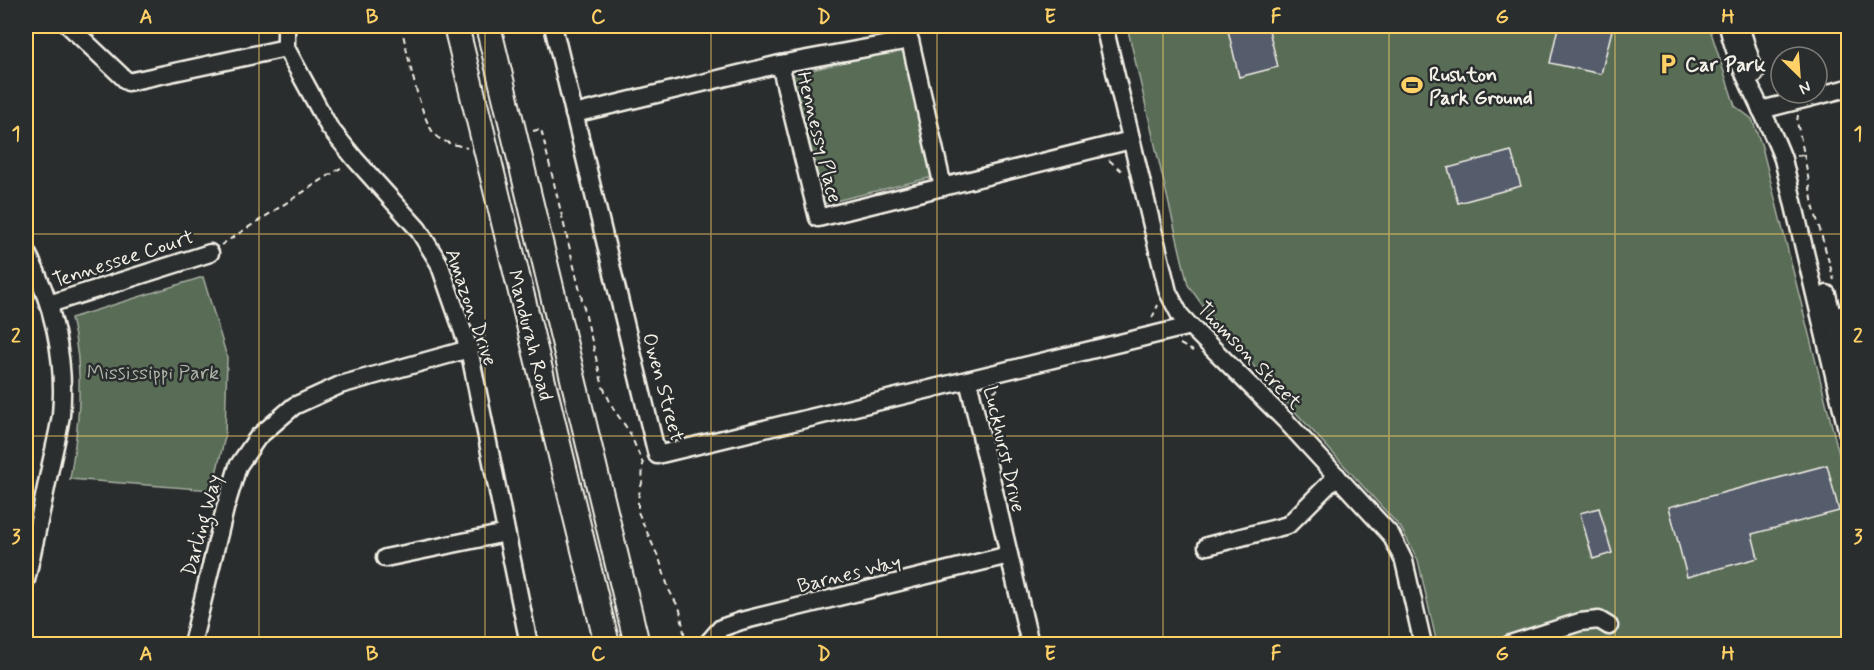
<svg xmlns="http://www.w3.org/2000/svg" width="1874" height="670" font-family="Mynerve,sans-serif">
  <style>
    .green { fill: #586c57; stroke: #a6aea0; stroke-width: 1.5 }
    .building { fill: #545b6c; stroke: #f4f1e8; stroke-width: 1.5 }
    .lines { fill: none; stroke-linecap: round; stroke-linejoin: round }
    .minor-casing { stroke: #f4f1e8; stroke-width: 21 }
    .highway-casing { stroke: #f4f1e8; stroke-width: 28 }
    .path { stroke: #f4f1e8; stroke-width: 2; stroke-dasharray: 6 4.5; stroke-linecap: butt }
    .minor { stroke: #2a2d2e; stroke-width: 16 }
    .highway { stroke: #2a2d2e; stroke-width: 24 }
    .grid { fill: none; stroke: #ffd166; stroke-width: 1.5; stroke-opacity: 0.55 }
    .labels { text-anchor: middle; stroke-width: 5; stroke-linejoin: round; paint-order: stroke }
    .poi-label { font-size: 20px; font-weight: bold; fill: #f4f1e8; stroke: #2a2d2e; text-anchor: start }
    .street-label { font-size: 20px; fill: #f4f1e8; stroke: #2a2d2e }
    .park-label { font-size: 20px; fill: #aeb5a7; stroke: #2a2d2e }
    .neatline { fill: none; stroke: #ffd166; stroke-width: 2 }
    .grid-label { font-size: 20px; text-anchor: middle; font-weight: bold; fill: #ffd166 }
  </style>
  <rect width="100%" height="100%" fill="#2a2d2e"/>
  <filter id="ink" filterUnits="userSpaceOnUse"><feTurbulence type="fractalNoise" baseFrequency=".0167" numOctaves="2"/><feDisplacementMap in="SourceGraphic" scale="12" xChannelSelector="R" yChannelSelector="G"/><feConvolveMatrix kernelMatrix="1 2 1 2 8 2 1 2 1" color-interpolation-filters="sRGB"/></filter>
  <g filter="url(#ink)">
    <!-- green -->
    <g class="green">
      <polygon points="1127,26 1709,26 1735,106 1752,119 1762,147 1848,490 1848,644 1437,644 1418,560 1401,528 1218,327 1188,285"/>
      <polygon points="905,47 937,176 823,204 791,75"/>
      <path d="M203 277 227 357 225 437 212 490 70 479C79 424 85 373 71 318Z"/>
    </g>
    <!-- building -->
    <g class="building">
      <polygon points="1227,26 1268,26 1278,67 1239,77"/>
      <polygon points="1556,26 1613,26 1601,74 1550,63 1558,27"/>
      <polygon points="1511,151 1521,186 1458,203 1448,168"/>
      <polygon points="1827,465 1839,511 1752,534 1758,558 1687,577 1669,507"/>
      <polygon points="1599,508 1612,553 1593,559 1580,513"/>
    </g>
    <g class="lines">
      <defs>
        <g id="minor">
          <polyline points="69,26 128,82 286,48"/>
          <polyline points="286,26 286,48 329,127 355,159 418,229 439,263 469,349 529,644"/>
          <polyline points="553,26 657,455 1190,326"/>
          <polyline points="1104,26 1168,292 1180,315 1190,326 1285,420 1391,535 1404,561 1423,644"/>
          <path d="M1728 26C1739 74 1766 113 1783 159L1848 434"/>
          <polyline points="1740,26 1755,74"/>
          <polyline points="780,64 910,40 943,187"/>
          <polyline points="1761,110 1848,88"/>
          <polyline points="574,114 780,64 818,218 1131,140"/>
          <path d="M26 251C53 301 66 358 61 415 58 436 52 457 48 478 41 512 34 546 26 580"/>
          <polyline points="1827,294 1848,383"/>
          <polyline points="49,304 210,253"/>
          <polyline points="1822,320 1848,313"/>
          <polyline points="968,380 1030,644"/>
          <polyline points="1207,546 1288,525 1337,476"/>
          <polyline points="385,558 506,533"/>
          <polyline points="192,644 225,509 238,466 258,437 294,406 340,385 469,349"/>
          <polyline points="707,644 721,628 741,621 1009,555"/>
          <polyline points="1510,644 1580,622 1599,620 1609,626"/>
        </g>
        <g id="highway">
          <polyline points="456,26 607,644"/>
          <polyline points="488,26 637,644"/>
        </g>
      </defs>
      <!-- minor casing -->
      <use href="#minor" class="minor-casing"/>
      <!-- highway casing -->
      <use href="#highway" class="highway-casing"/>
      <!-- path -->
      <g class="path">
        <path d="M401 26C407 48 421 130 440 139 448 144 459 145 467 148"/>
        <polyline points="533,131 541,129 603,387 614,410 629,431 643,464 642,483 638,498 638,512 660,561 669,590 680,610 686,644"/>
        <polyline points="1804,154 1813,205 1834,280"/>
        <polyline points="1797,156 1804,154 1797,122 1798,115"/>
        <polyline points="1109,160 1123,172"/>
        <polyline points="221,245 342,167"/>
        <polyline points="1152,318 1158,305"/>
        <polyline points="1180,344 1193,351"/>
        <polyline points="988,400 992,392 998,389"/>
      </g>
      <!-- minor -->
      <use href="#minor" class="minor"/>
      <!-- highway -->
      <use href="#highway" class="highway"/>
    </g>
  </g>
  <!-- grid -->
  <path class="grid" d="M259 26V644M485 26V644M711 26V644M937 26V644M1163 26V644M1389 26V644M1615 26V644M26 234H1848M26 436H1848"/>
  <!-- icons -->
  <defs>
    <symbol id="parking-bare" viewBox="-9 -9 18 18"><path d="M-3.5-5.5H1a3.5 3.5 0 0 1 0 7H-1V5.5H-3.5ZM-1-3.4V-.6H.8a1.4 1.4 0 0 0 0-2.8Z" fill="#ffd166" stroke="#2a2d2e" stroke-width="2.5" paint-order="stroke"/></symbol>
    <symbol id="stadium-bare" viewBox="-9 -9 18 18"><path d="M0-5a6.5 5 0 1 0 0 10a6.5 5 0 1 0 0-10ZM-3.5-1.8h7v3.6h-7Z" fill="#ffd166" stroke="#2a2d2e" stroke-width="2.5" paint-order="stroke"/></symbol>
  </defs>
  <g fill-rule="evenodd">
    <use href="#parking-bare" x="1653" y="49" width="30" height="30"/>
    <use href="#stadium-bare" x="1397" y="70" width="30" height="30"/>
  </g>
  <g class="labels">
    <!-- poi labels -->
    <g class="poi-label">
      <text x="1685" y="71">Car Park</text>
      <text x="1429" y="81">Rushton<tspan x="1429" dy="23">Park Ground</tspan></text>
    </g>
    <!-- street labels -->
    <g class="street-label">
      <text transform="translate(820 137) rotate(76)" y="7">Hennessy Place</text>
      <text transform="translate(123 258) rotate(-18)" y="7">Tennessee Court</text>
      <text transform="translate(472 307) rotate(71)" y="7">Amazon Drive</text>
      <text transform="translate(531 335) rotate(76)" y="7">Mandurah Road</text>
      <text transform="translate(1250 355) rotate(46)" y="7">Thomson Street</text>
      <text transform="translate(664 387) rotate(75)" y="7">Owen Street</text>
      <text transform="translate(1005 449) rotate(77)" y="7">Luckhurst Drive</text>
      <text transform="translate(201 525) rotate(-75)" y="7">Darling Way</text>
      <text transform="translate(849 573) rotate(-14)" y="7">Barnes Way</text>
    </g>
    <!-- park labels -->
    <g class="park-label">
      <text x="153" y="379">Mississippi Park</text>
    </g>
  </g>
  <!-- margin -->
  <rect width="1874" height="670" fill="none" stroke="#2a2d2e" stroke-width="66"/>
  <!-- north arrow -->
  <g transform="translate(1799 75) rotate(155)"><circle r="28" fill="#2a2d2e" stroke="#7b7b78" stroke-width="1.5"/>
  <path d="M0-4.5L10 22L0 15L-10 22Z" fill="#ffd166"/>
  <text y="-9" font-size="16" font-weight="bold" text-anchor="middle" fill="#f4f1e8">N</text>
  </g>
  <rect x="33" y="33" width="1808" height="604" class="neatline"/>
  <g class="grid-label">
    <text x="146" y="23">A</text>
    <text x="372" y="23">B</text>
    <text x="598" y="23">C</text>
    <text x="824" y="23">D</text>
    <text x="1050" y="23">E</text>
    <text x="1276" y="23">F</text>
    <text x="1502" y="23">G</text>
    <text x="1728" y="23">H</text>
    <text x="16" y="140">1</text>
    <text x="1858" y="140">1</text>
    <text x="16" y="342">2</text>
    <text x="1858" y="342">2</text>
    <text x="16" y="543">3</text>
    <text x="1858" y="543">3</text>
    <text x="146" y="660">A</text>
    <text x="372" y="660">B</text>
    <text x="598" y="660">C</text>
    <text x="824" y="660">D</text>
    <text x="1050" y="660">E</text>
    <text x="1276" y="660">F</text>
    <text x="1502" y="660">G</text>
    <text x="1728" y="660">H</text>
  </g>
</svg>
